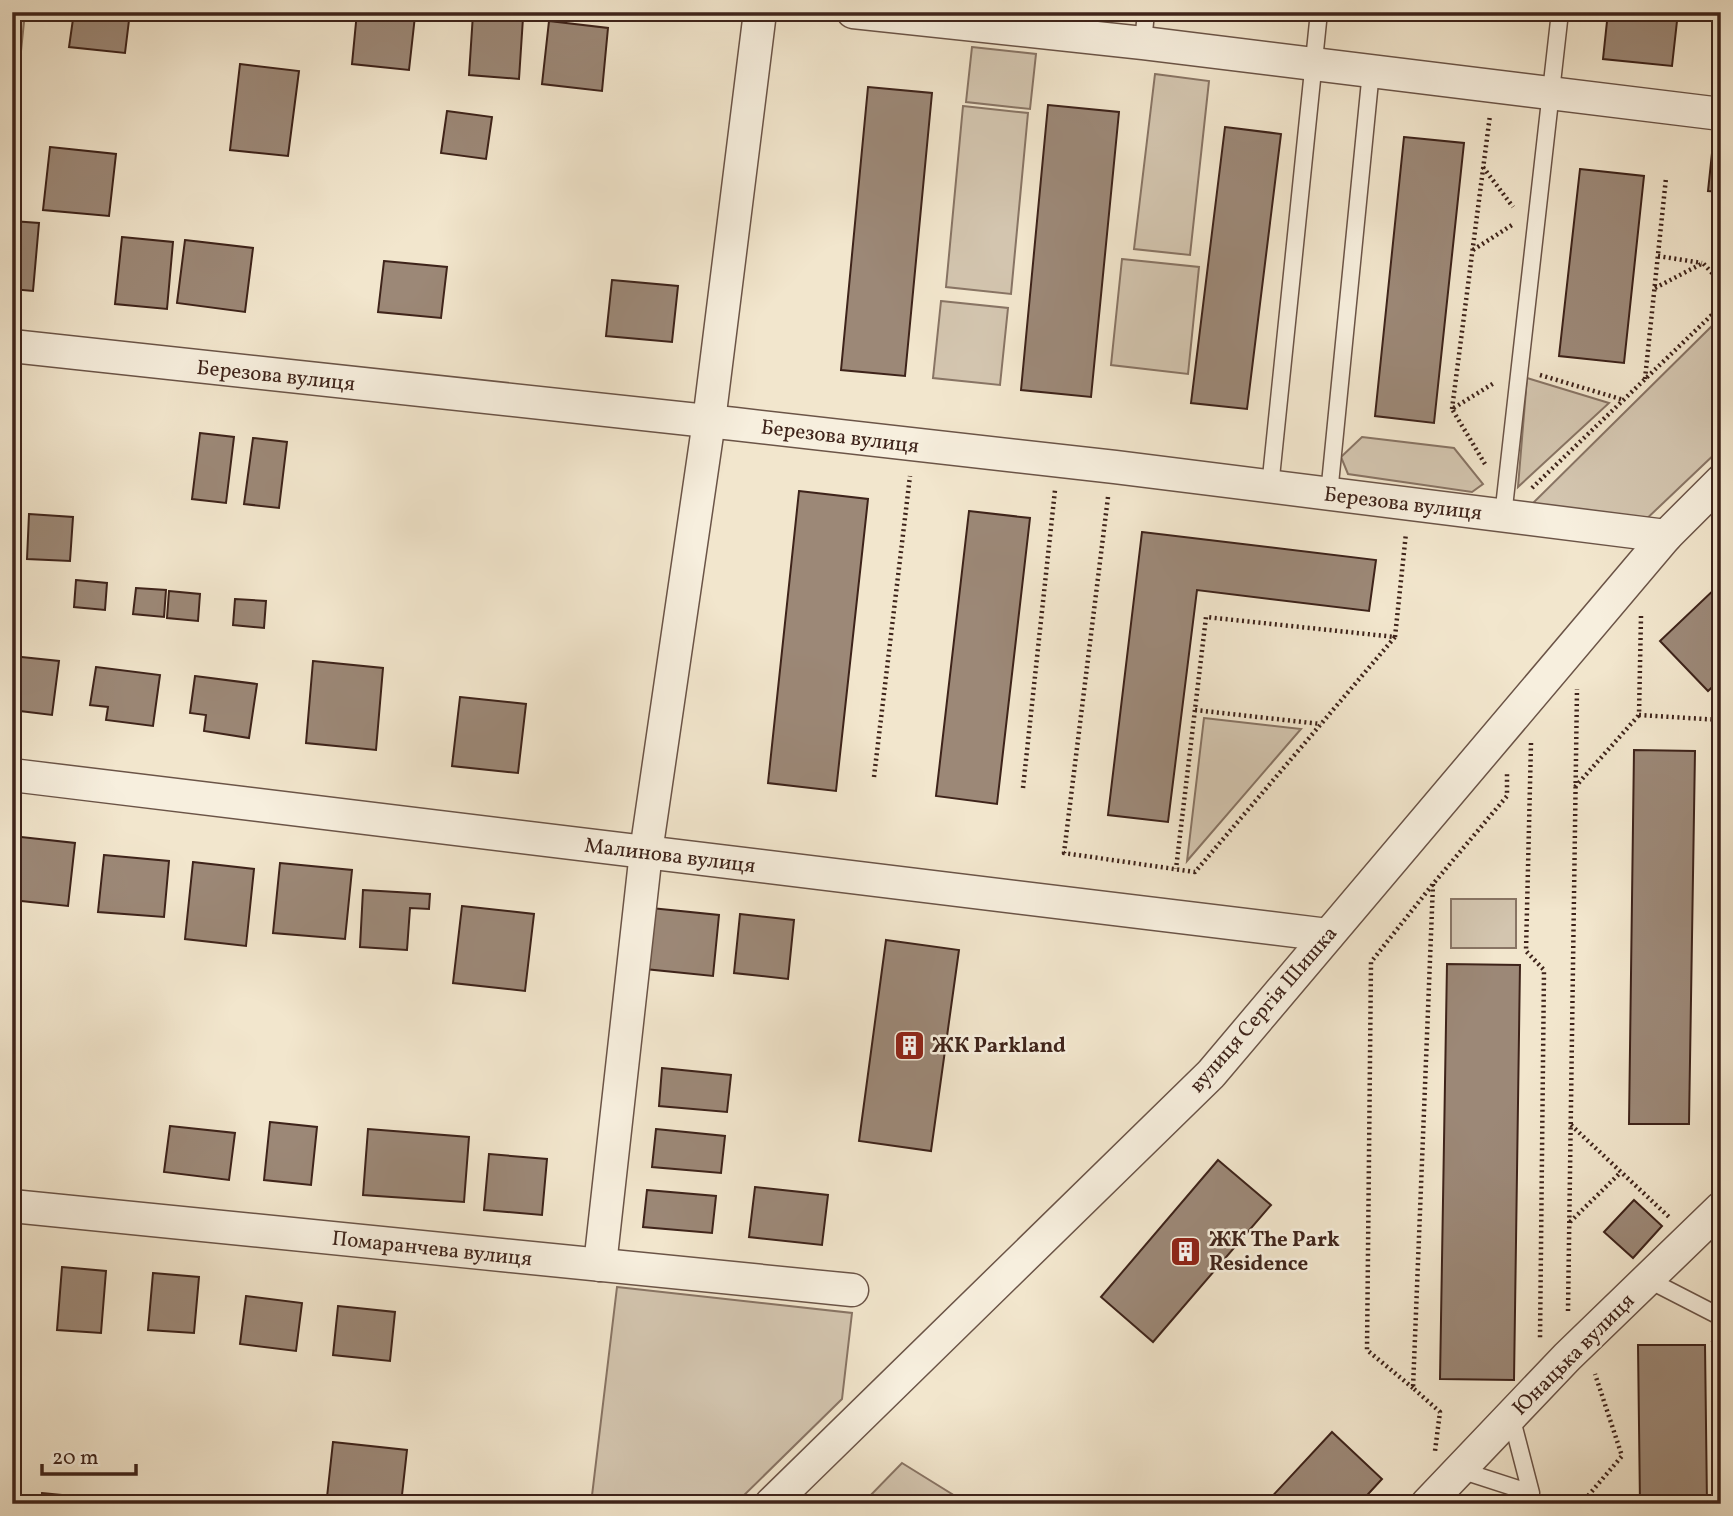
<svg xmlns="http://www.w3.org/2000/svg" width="1733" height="1516" font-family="Vollkorn,serif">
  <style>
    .green { fill: #d3c5af; stroke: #887464; stroke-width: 2 }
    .building { fill: #9c8877; stroke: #3e231a; stroke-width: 2 }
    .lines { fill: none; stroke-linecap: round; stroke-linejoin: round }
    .lane-casing { stroke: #6b5447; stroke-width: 19 }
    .street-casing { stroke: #6b5447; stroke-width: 35 }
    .path { stroke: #3e231a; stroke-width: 4.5; stroke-dasharray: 2 3.5; stroke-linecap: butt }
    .lane { stroke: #f7efde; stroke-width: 16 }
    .street { stroke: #f7efde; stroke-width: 32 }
    .labels { text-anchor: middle; stroke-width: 5; stroke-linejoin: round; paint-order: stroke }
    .street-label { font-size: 21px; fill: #3e231a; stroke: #f7efde }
    .poi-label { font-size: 21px; font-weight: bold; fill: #3e231a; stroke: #f7efde; text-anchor: start }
  </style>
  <rect width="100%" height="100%" fill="#f2e6cd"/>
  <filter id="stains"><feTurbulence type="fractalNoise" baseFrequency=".00286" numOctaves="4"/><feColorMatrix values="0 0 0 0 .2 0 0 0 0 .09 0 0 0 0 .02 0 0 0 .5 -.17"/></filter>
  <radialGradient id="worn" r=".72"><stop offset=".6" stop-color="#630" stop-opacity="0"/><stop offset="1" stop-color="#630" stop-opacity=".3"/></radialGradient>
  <!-- green -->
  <g class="green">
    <polygon points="12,12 25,12 12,139"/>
    <polygon points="972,47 1036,54 1030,109 966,102"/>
    <polygon points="1155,74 1209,81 1190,255 1134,249"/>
    <polygon points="963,106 1028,113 1011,294 946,287"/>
    <polygon points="1122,259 1199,267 1188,374 1111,365"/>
    <polygon points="941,301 1008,308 1000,385 933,378"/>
    <polygon points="1721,317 1721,448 1639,526 1525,511"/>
    <polygon points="1527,378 1609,403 1518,487"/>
    <polygon points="1362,437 1454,448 1483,484 1472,492 1348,474 1341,457"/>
    <polygon points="1204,718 1301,729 1187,861"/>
    <rect x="1451" y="899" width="65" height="49"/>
    <polygon points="617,1287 852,1313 842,1399 735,1504 591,1504"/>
    <polygon points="902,1463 968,1504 862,1504"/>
  </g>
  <!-- building -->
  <g class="building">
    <polygon points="74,12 130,12 125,53 69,47"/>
    <polygon points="357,12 415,16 409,70 352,64"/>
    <polygon points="1608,12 1678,12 1672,66 1603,59"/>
    <polygon points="473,14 523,18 519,79 469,75"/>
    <polygon points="549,21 608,28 602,91 542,84"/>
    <polygon points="240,64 299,71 288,156 230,150"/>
    <polygon points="868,87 932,93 905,376 841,370"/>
    <polygon points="1048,105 1119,112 1091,397 1021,390"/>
    <polygon points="447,111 492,117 486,159 441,153"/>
    <polygon points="1225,127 1281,134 1247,409 1191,403"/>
    <polygon points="1404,137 1464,143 1434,423 1375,416"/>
    <polygon points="50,147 116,154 109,216 43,210"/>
    <polygon points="1712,153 1721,154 1721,192 1708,191"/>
    <polygon points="1580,169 1644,176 1624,363 1559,356"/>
    <polygon points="12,221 39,223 33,291 12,289"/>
    <polygon points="122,237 173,242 167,309 115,304"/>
    <polygon points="185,240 253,248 245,312 177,303"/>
    <polygon points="384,261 447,267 441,318 378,312"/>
    <polygon points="612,280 678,286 672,342 606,336"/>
    <polygon points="200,433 234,437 226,503 192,499"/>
    <polygon points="253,438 287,442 279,508 244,504"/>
    <polygon points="799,491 868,499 836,791 768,783"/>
    <polygon points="969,511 1030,518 997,804 936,796"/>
    <polygon points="29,514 73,517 70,561 27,559"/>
    <polygon points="1142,532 1376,560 1369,611 1197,590 1168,822 1108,815"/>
    <polygon points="76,580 107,583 105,610 74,607"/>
    <polygon points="1721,583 1721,679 1708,691 1660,641"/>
    <polygon points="136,588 166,590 164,617 133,614"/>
    <polygon points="169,591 200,594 198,621 167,618"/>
    <polygon points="235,599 266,601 264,628 233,625"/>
    <polygon points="12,656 59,661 52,715 12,710"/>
    <polygon points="313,661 383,668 376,750 306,743"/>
    <polygon points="96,667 160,675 153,726 106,720 108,707 90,705"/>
    <polygon points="195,676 257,684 249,738 204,731 206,715 190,713"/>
    <polygon points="460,697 526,704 518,773 452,766"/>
    <polygon points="1634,750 1695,751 1689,1124 1629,1124"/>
    <polygon points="12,836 75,843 68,906 12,900"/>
    <polygon points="104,855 169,861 164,917 98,912"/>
    <polygon points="193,862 254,869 246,946 185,939"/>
    <polygon points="280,863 352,870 345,939 273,933"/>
    <polygon points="363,890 430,894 429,909 410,908 407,950 360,947"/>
    <polygon points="462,906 534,914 525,991 453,983"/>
    <polygon points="651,908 719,915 713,976 645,969"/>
    <polygon points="740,914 794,920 788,979 734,973"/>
    <polygon points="886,940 959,950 931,1151 859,1141"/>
    <polygon points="1447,964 1520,965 1514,1380 1440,1379"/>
    <polygon points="662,1068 731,1075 727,1112 659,1106"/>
    <polygon points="270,1122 317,1127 311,1185 264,1180"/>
    <polygon points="170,1126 235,1133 229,1180 164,1172"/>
    <polygon points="368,1129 469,1137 464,1202 363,1195"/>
    <polygon points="656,1129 725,1136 721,1173 652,1167"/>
    <polygon points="489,1154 547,1159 542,1215 484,1210"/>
    <polygon points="1218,1160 1271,1205 1153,1342 1101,1297"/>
    <polygon points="755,1187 828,1195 822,1245 749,1237"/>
    <polygon points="647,1190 716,1196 712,1233 643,1227"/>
    <polygon points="1634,1200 1662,1226 1633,1258 1604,1232"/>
    <polygon points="62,1267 106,1271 101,1333 57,1330"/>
    <polygon points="153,1273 199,1277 194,1333 148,1330"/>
    <polygon points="246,1296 302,1303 296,1351 240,1344"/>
    <polygon points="338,1306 395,1312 390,1361 333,1355"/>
    <polygon points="1638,1345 1705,1345 1707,1504 1640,1504"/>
    <polygon points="1332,1432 1382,1479 1359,1504 1265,1504"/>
    <polygon points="333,1442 407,1450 401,1504 327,1497"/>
    <polygon points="42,1493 101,1499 100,1504 41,1504"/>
  </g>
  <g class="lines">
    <defs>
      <g id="lane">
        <polyline points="1143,43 1146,12"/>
        <polyline points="1270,487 1319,12"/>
        <polyline points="1329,494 1371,71"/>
        <polyline points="1503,516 1560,12"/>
        <polyline points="1647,1279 1721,1317"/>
        <polyline points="1460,1470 1531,1493 1511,1416"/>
      </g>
      <g id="street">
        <polyline points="853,12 1143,43 1721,114"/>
        <polyline points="12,346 735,424 1115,467 1666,536"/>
        <polyline points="12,775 1328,935"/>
        <polyline points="12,1206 852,1290"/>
        <polyline points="600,1265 646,852 709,421 760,12"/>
        <polyline points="771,1504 1211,1074 1666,536 1721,481"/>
        <polyline points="1427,1504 1567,1357 1721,1208"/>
      </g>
    </defs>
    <!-- lane casing -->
    <use href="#lane" class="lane-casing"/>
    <!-- street casing -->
    <use href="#street" class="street-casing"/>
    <!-- path -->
    <g class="path">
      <polyline points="1483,167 1513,207"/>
      <polyline points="1473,250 1512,225"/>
      <polyline points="1658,256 1702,263"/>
      <polyline points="1655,288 1703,263 1721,283"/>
      <polyline points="1540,375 1624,400"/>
      <polyline points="1645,379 1666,178"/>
      <polyline points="1452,409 1490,115"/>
      <polyline points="1485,464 1452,409 1494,383"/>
      <polyline points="1532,488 1721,306"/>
      <polyline points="1108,497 1064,853 1195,872 1395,637 1206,617 1176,869"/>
      <polyline points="1641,616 1639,715 1721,720"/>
      <polyline points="1395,637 1406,533"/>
      <polyline points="1195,710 1321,724"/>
      <polyline points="1531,743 1526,951 1544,970 1540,1340"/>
      <polyline points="874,777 910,476"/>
      <polyline points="1575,787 1639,715"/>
      <polyline points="1023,788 1055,490"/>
      <polyline points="1433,884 1413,1388 1440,1412 1435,1451"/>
      <polyline points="1571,1125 1669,1217"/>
      <polyline points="1570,1222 1621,1172"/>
      <polyline points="1568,1311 1577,689"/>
      <polyline points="1712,1340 1721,1347"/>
      <polyline points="1413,1388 1367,1350 1371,962 1433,884 1507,796 1507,774"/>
      <polyline points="1588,1496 1592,1504"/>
      <polyline points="1581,1504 1622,1456 1595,1374"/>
    </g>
    <!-- lane -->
    <use href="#lane" class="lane"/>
    <!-- street -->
    <use href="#street" class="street"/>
  </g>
  <!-- icons -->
  <defs>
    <symbol id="building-square" viewBox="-11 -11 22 22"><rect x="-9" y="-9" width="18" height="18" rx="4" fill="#8f2418" stroke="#f7efde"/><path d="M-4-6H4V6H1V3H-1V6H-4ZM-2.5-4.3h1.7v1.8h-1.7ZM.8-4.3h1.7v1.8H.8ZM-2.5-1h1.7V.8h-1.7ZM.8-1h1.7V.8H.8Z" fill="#fff"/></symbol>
  </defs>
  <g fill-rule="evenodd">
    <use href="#building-square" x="892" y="1028" width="35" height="35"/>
    <use href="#building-square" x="1168" y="1234" width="35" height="35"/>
  </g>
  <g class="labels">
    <!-- street labels -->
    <g class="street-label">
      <text transform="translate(276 375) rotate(6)" y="7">Березова вулиця</text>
      <text transform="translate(840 436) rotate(7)" y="7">Березова вулиця</text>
      <text transform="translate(1403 503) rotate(7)" y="7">Березова вулиця</text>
      <text transform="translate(670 855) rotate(7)" y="7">Малинова вулиця</text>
      <text transform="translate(1263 1009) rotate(-49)" y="7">вулиця Сергія Шишка</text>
      <text transform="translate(432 1248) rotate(6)" y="7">Помаранчева вулиця</text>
      <text transform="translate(1573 1354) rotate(-45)" y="7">Юнацька вулиця</text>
    </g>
    <!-- poi labels -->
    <g class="poi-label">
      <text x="932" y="1052">ЖК Parkland</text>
      <text x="1209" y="1246">ЖК The Park<tspan x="1209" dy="24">Residence</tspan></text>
    </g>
  </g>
  <!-- margin -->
  <rect width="1733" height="1516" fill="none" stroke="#f2e6cd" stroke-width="42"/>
  <rect x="14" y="14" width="1705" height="1488" fill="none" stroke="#3e231a" stroke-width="3.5"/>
  <rect x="21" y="21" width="1691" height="1474" fill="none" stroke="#3e231a" stroke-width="2"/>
  <!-- scale -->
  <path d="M42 1464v10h94v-10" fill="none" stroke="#3e231a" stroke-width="3.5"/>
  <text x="52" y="1464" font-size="21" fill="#3e231a" stroke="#f7efde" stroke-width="5" paint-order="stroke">20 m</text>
  <rect width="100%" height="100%" filter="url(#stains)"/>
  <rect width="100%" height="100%" fill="url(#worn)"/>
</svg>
